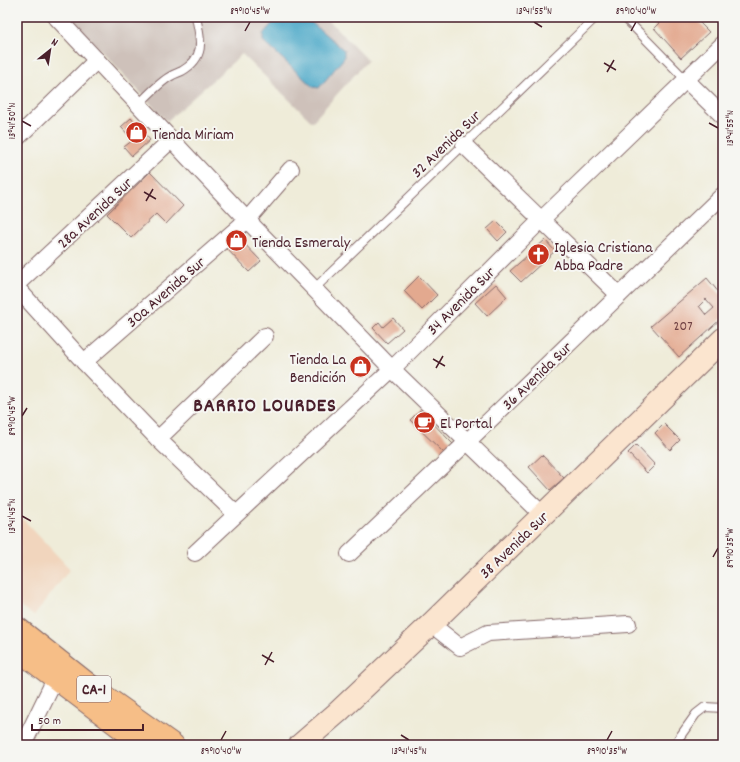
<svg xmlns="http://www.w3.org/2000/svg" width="740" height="762" font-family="Dekko,sans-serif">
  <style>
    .built { fill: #f1d5bd }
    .industrial { fill: #cec1ba }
    .water { fill: #49a7c8; stroke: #4a637a }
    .building { fill: #e3a98f; fill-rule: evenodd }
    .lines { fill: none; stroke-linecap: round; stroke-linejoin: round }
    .service-casing { stroke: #846768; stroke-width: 10 }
    .minor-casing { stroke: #846768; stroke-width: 18 }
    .secondary-casing { stroke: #846768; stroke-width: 24 }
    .trunk-casing { stroke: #846768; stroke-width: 24 }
    .service { stroke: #fff; stroke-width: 8 }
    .minor { stroke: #fff; stroke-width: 16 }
    .secondary { stroke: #fbe5cf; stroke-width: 22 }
    .trunk { stroke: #f6be87; stroke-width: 22 }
    .ticks { fill: none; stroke: #4a1f2b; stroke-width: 1.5 }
    .labels { text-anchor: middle; stroke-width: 4; stroke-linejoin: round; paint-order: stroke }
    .number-label { font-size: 14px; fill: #704244 }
    .shield { fill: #f6f6f2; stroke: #7e6067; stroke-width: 1 }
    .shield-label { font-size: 15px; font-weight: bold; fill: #4a1f2b }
    .poi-label { font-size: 16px; fill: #4a1f2b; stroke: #f6f6f2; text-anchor: start }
    .street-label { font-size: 16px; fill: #4a1f2b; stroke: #f6f6f2 }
    .district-label { font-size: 20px; font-weight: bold; letter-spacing: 1px; fill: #4a1f2b; stroke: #f6f6f2 }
    .neatline { fill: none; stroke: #4a1f2b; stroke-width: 1.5 }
    .ticks-label { font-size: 10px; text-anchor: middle; fill: #4a1f2b }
  </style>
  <rect width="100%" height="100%" fill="#f6f6f2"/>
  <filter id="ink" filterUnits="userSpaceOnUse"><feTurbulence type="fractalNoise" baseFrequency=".025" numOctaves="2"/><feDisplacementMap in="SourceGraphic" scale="8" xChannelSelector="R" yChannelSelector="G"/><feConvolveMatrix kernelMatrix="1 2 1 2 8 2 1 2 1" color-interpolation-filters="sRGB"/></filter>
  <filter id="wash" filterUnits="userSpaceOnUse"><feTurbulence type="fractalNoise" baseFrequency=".012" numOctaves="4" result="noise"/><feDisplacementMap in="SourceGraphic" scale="16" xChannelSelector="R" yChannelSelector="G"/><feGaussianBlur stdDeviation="0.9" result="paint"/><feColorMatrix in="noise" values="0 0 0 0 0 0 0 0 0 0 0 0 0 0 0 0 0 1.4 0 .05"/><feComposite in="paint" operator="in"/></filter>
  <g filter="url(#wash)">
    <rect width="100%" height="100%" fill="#efecd9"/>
    <!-- built -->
    <polygon class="built" points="17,513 70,569 34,616 17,604"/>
    <!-- industrial -->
    <polygon class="industrial" points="69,17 325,17 368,60 312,122 242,54 167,121"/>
    <!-- water -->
    <polygon class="water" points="278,17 305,17 344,50 344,58 319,88 313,87 263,41 263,34"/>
    <g id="blocks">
      <!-- building -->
      <g class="building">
        <polygon points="665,17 694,17 709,32 681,58 654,28"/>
        <polygon points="131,118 150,140 132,156 124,147 133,140 121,127"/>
        <polygon points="150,172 183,206 166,224 156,214 131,238 107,214"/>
        <polygon points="496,221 507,232 498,241 487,229"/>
        <polygon points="237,236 261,261 249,272 225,247"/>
        <polygon points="545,240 555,251 521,282 510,271"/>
        <polygon points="419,276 437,295 422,310 404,291"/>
        <path d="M707 278 720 294 723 291V317L679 357 651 326ZM706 299 714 308 706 315 699 306Z"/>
        <polygon points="496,284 507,297 487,316 475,303"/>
        <polygon points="393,318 403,329 387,343 373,328 379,322 383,327"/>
        <polygon points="362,357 371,367 361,377 351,367"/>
        <polygon points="420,410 453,444 444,453 410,420"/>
        <polygon points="664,424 680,440 670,450 655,433"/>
        <polygon points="636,445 655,465 647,473 628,453"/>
        <polygon points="542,455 564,478 550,490 529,467"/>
      </g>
    </g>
  </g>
  <g filter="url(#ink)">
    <use href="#blocks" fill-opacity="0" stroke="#846768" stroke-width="1"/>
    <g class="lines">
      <defs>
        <g id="service">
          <polyline points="624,17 686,80"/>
          <path d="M138 105C147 96 161 81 171 76 174 74 178 73 182 71 206 57 201 40 196 17"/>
          <polyline points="314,289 596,17"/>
          <polyline points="674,745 696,714 705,707 723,708"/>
        </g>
        <g id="minor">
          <polyline points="56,17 247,220 392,369 543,515"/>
          <polyline points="686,80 723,116"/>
          <polyline points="17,138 97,60"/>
          <polyline points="464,145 619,295"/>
          <polyline points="17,284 171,140"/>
          <polyline points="17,288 84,362 158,439 236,514"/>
          <polyline points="84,362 247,220 291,169"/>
          <polyline points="158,439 265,336"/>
          <polyline points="195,553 392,369 541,220 723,44"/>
          <polyline points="349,554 467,442 723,195"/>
          <polyline points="431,624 460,647 488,633 628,624"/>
          <polyline points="23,745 55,679"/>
        </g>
        <polyline id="secondary" points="300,745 337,713 431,624 723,339"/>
        <g id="trunk">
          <polyline points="17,628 94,689 173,745"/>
          <polyline points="17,649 144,745"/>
        </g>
      </defs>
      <!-- service casing -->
      <use href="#service" class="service-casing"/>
      <!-- minor casing -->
      <use href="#minor" class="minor-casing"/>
      <!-- secondary casing -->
      <use href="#secondary" class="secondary-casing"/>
      <!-- trunk casing -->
      <use href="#trunk" class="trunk-casing"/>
      <!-- service -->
      <use href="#service" class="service"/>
      <!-- minor -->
      <use href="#minor" class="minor"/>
      <!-- secondary -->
      <use href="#secondary" class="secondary"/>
      <!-- trunk -->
      <use href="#trunk" class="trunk"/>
    </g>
  </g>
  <!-- ticks -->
  <path class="ticks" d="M534 22 542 27M245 31 250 22M631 31 636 22M604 63 616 70M607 72 614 60M22 121 31 126M709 123 718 128M144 192 156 199M146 201 153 189M433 359 445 366M436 368 443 356M22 416 27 408M22 516 31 521M713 557 718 548M262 655 274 662M265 665 272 652M401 735 409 740M221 740 226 731M607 740 612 731"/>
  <!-- icons -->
  <defs>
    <symbol id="shop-disc" viewBox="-11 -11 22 22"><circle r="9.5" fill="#c8321e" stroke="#f6f6f2"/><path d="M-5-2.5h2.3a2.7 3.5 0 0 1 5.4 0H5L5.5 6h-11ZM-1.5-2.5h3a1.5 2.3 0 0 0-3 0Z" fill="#fff"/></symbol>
    <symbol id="church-disc" viewBox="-11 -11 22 22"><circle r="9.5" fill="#c8321e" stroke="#f6f6f2"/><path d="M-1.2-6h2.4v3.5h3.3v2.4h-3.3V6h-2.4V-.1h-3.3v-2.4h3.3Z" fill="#fff"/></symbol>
    <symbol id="cafe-disc" viewBox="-11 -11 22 22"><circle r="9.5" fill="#c8321e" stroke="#f6f6f2"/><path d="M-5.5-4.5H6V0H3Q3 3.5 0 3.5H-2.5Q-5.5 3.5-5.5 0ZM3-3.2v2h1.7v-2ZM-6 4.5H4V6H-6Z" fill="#fff"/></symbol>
  </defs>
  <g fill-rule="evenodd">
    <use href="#shop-disc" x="124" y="120" width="25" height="25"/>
    <use href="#shop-disc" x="224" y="228" width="25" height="25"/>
    <use href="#church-disc" x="526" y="242" width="25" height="25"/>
    <use href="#shop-disc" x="348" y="354" width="25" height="25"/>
    <use href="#cafe-disc" x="412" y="410" width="25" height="25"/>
  </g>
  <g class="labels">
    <!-- number labels -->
    <g class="number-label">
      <text x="683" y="330">207</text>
    </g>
    <!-- shield labels -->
    <rect class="shield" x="77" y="676" width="34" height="26" rx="3"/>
    <g class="shield-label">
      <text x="94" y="694">CA-1</text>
    </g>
    <!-- poi labels -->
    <g class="poi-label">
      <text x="152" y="139">Tienda Miriam</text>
      <text x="252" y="247">Tienda Esmeraly</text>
      <text x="554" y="252">Iglesia Cristiana<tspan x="554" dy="18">Abba Padre</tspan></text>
      <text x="346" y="364" text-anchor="end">Tienda La<tspan x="346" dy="18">Bendición</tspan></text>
      <text x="440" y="428">El Portal</text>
    </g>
    <!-- street labels -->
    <g class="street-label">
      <text transform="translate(445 143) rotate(-44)" y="6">32 Avenida Sur</text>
      <text transform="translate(94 212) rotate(-43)" y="6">28a Avenida Sur</text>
      <text transform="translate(165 291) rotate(-41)" y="6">30a Avenida Sur</text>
      <text transform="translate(460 300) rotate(-45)" y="6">34 Avenida Sur</text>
      <text transform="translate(536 375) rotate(-44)" y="6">36 Avenida Sur</text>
      <text transform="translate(513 544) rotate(-44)" y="6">38 Avenida Sur</text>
    </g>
    <!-- district labels -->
    <g class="district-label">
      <text x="265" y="411">BARRIO LOURDES</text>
    </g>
  </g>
  <!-- margin -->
  <rect width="740" height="762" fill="none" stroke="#f6f6f2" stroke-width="44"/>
  <!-- north arrow -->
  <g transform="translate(50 50) rotate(30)" stroke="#f6f6f2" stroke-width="3" paint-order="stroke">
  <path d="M0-3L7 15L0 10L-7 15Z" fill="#4a1f2b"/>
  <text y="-6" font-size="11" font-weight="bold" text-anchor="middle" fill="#4a1f2b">N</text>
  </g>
  <!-- scale -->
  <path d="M32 724v6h111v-6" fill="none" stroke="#4a1f2b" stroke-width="2"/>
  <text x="38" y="724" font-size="12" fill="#4a1f2b" stroke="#f6f6f2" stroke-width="3" paint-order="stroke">50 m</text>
  <rect x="22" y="22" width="696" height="718" class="neatline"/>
  <g class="ticks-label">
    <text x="250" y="14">89°10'45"W</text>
    <text x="534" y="14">13°41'55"N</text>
    <text x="636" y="14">89°10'40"W</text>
    <text transform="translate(11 121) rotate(-90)" y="4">13°41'50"N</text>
    <text transform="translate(729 128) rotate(-90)" y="4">13°41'55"N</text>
    <text transform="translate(11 416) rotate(-90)" y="4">89°10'45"W</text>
    <text transform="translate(11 516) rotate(-90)" y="4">13°41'45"N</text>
    <text transform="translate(729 548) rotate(-90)" y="4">89°10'35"W</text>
    <text x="221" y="754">89°10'40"W</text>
    <text x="409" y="754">13°41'45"N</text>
    <text x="607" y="754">89°10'35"W</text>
  </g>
</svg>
